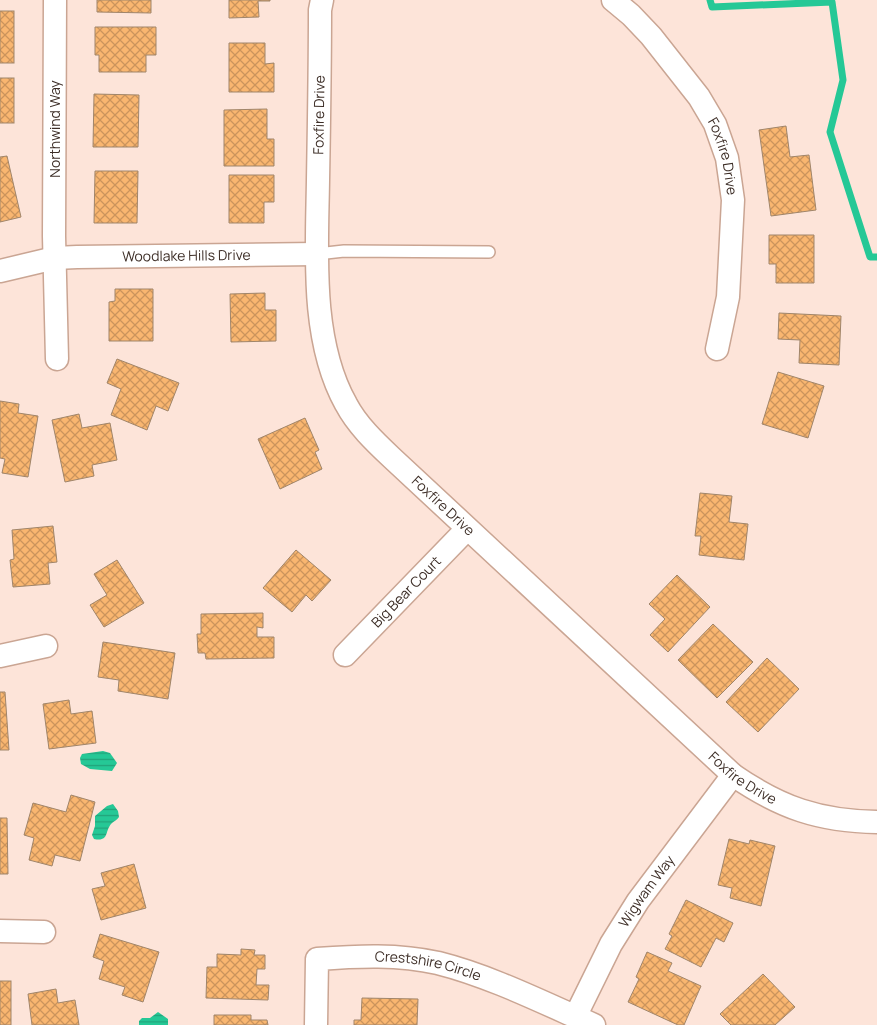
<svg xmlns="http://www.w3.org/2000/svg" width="877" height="1025" font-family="Manrope,sans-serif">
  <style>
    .water { fill: url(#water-rules) }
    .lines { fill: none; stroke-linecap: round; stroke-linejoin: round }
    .stream { stroke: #25c896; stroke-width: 7 }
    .building { fill: url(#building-cross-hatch); stroke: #a0856a }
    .service-casing { stroke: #caa593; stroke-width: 14 }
    .minor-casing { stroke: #caa593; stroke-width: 25 }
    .service { stroke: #fff; stroke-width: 11 }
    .minor { stroke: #fff; stroke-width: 22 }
    .labels { text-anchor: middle; stroke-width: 4; stroke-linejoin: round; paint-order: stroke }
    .street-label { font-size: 14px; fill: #3d2e27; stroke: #fff }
  </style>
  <defs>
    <pattern id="water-rules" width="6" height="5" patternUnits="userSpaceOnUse" patternTransform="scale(1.25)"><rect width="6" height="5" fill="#25c896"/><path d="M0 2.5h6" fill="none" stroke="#21a37a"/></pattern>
    <pattern id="building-cross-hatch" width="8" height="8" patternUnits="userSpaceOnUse" patternTransform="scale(1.25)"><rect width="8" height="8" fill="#f9b670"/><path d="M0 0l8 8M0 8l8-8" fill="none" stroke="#cb945c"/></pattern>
  </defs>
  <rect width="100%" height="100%" fill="#fde4d9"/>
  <!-- water -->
  <g class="water">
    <polygon points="103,751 110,753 117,763 112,771 90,769 81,764 80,758 82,754"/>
    <path d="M113 804 118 811 119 817C117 820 114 821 112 823 104 831 110 842 94 839L92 835 95 826V816L107 806Z"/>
    <polygon points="158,1012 168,1019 168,1025 139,1025 139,1021 142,1018 150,1018"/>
  </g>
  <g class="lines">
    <!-- stream -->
    <polyline class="stream" points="710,0 712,7 832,2 843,80 830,132 870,257 877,257"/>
  </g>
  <!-- building -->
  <g class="building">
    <polygon points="97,0 151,0 151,13 97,12"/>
    <polygon points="229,0 270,0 270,1 258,1 259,17 229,18"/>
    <rect x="0" y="11" width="14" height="52"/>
    <polygon points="95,27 156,27 156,55 146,55 146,72 99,72 99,55 95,55"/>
    <polygon points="229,43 265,43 265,64 274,63 274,92 229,92"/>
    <rect x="0" y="78" width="14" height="45"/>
    <polygon points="94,94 139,95 138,147 93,147"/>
    <polygon points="267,109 267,139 274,139 274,166 224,166 224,110"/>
    <polygon points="786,126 790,157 809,155 816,210 771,216 759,130"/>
    <polygon points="7,156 21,217 0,222 0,157"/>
    <polygon points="95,171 138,171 137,223 94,223"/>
    <polygon points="229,175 274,175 274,202 264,202 264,223 229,223"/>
    <polygon points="769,235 814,235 814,283 776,283 776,264 769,264"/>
    <polygon points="115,289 153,289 153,341 109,341 109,302 115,301"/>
    <polygon points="265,293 265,310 276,310 276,341 231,342 230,294"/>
    <polygon points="779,313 841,316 839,365 799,363 800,340 778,339"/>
    <polygon points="117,359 179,383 168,411 156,406 147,430 111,415 121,389 107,383"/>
    <polygon points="778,372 824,386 808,438 762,424"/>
    <polygon points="0,401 19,404 18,413 38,416 28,477 2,473 5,459 0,458"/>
    <polygon points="79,414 82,428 110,423 117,460 92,465 94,476 65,482 52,420"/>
    <polygon points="305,418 319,450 315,452 322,469 280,489 258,439"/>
    <polygon points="700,493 732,496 729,522 748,524 744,560 699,555 701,536 695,536"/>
    <polygon points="53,526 57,562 48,563 50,584 13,587 10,560 14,559 12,530"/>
    <polygon points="296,550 331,580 312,601 306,595 292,612 263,588"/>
    <polygon points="117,560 144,603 104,627 90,605 107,595 94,574"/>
    <polygon points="677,575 710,607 668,652 650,635 665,619 649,604"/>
    <polygon points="263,613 263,628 257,627 257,637 274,637 274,658 206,659 205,653 198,653 197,634 201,634 201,614"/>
    <polygon points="713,624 753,662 717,698 678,660"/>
    <polygon points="103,642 175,653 168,699 118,691 119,680 98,677"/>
    <polygon points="767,658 799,689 758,732 726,702"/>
    <polygon points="0,692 5,692 9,750 0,750"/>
    <polygon points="69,700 71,714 92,711 96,743 49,749 43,704"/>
    <polygon points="71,795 95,802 80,861 55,855 52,866 29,860 34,838 24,835 33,803 66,812"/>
    <polygon points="0,818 7,818 8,874 0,874"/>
    <polygon points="729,839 749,844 750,840 775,846 761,906 730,898 732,888 718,885"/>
    <polygon points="134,864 146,908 101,920 92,889 105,886 101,873"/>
    <polygon points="686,900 733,923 724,942 716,938 701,967 665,949 672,936 669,934"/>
    <polygon points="100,934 159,952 143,1002 122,995 125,987 99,979 104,961 93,957"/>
    <polygon points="241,949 255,950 254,955 265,955 265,969 257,969 256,985 269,985 268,1000 206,998 207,967 217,967 217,954 241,955"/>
    <polygon points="647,952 672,963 668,971 701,986 684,1025 678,1025 628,1002 639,979 636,977"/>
    <polygon points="763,974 795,1007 775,1025 731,1025 720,1014"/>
    <rect x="0" y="981" width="11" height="44"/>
    <polygon points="56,989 58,1003 75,1000 79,1025 32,1025 28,994"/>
    <polygon points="362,998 418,999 417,1025 354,1025 354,1020 361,1020"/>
    <polygon points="214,1015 251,1015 251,1020 267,1020 268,1025 214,1025"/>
  </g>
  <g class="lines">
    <defs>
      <polyline id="service" points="317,254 344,251 489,252"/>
      <g id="minor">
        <polyline points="55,0 54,236 57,359"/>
        <path id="s1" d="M322 0 320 10C320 67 319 124 318 180 317 251 310 340 346 404 357 425 375 442 392 458L733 775C781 808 819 821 877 822"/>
        <path id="s2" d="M613 0 631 15 651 36 699 97 715 124 727 158 733 200 728 297 717 349"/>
        <path id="s3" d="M0 271 55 258 77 257 317 254"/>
        <path id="s4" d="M345 655 467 529"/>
        <polyline points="0,656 46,646"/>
        <polyline points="0,931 44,932"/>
        <path id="s5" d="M575 1017 611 944 638 901 733 775"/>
        <path id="s6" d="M316 1025 317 959C358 956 398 954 438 963 490 976 544 1003 594 1025"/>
      </g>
    </defs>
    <!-- service casing -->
    <use href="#service" class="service-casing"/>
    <!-- minor casing -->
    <use href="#minor" class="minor-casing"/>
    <!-- service -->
    <use href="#service" class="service"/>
    <!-- minor -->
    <use href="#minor" class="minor"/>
  </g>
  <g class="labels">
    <!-- street labels -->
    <g class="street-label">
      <text transform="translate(319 115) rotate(-89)" y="5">Foxfire Drive</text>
      <text transform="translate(55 129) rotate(-90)" y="5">Northwind Way</text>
      <text dy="5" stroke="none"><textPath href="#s2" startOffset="195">Foxfire Drive</textPath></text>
      <text dy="5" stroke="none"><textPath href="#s3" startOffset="188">Woodlake Hills Drive</textPath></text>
      <text dy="5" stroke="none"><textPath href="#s1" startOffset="550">Foxfire Drive</textPath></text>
      <text dy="5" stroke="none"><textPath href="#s4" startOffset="88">Big Bear Court</textPath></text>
      <text dy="5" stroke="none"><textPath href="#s1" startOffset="955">Foxfire Drive</textPath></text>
      <text dy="5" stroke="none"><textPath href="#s5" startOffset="145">Wigwam Way</textPath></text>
      <text dy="5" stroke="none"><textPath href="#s6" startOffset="178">Crestshire Circle</textPath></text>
    </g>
  </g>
</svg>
